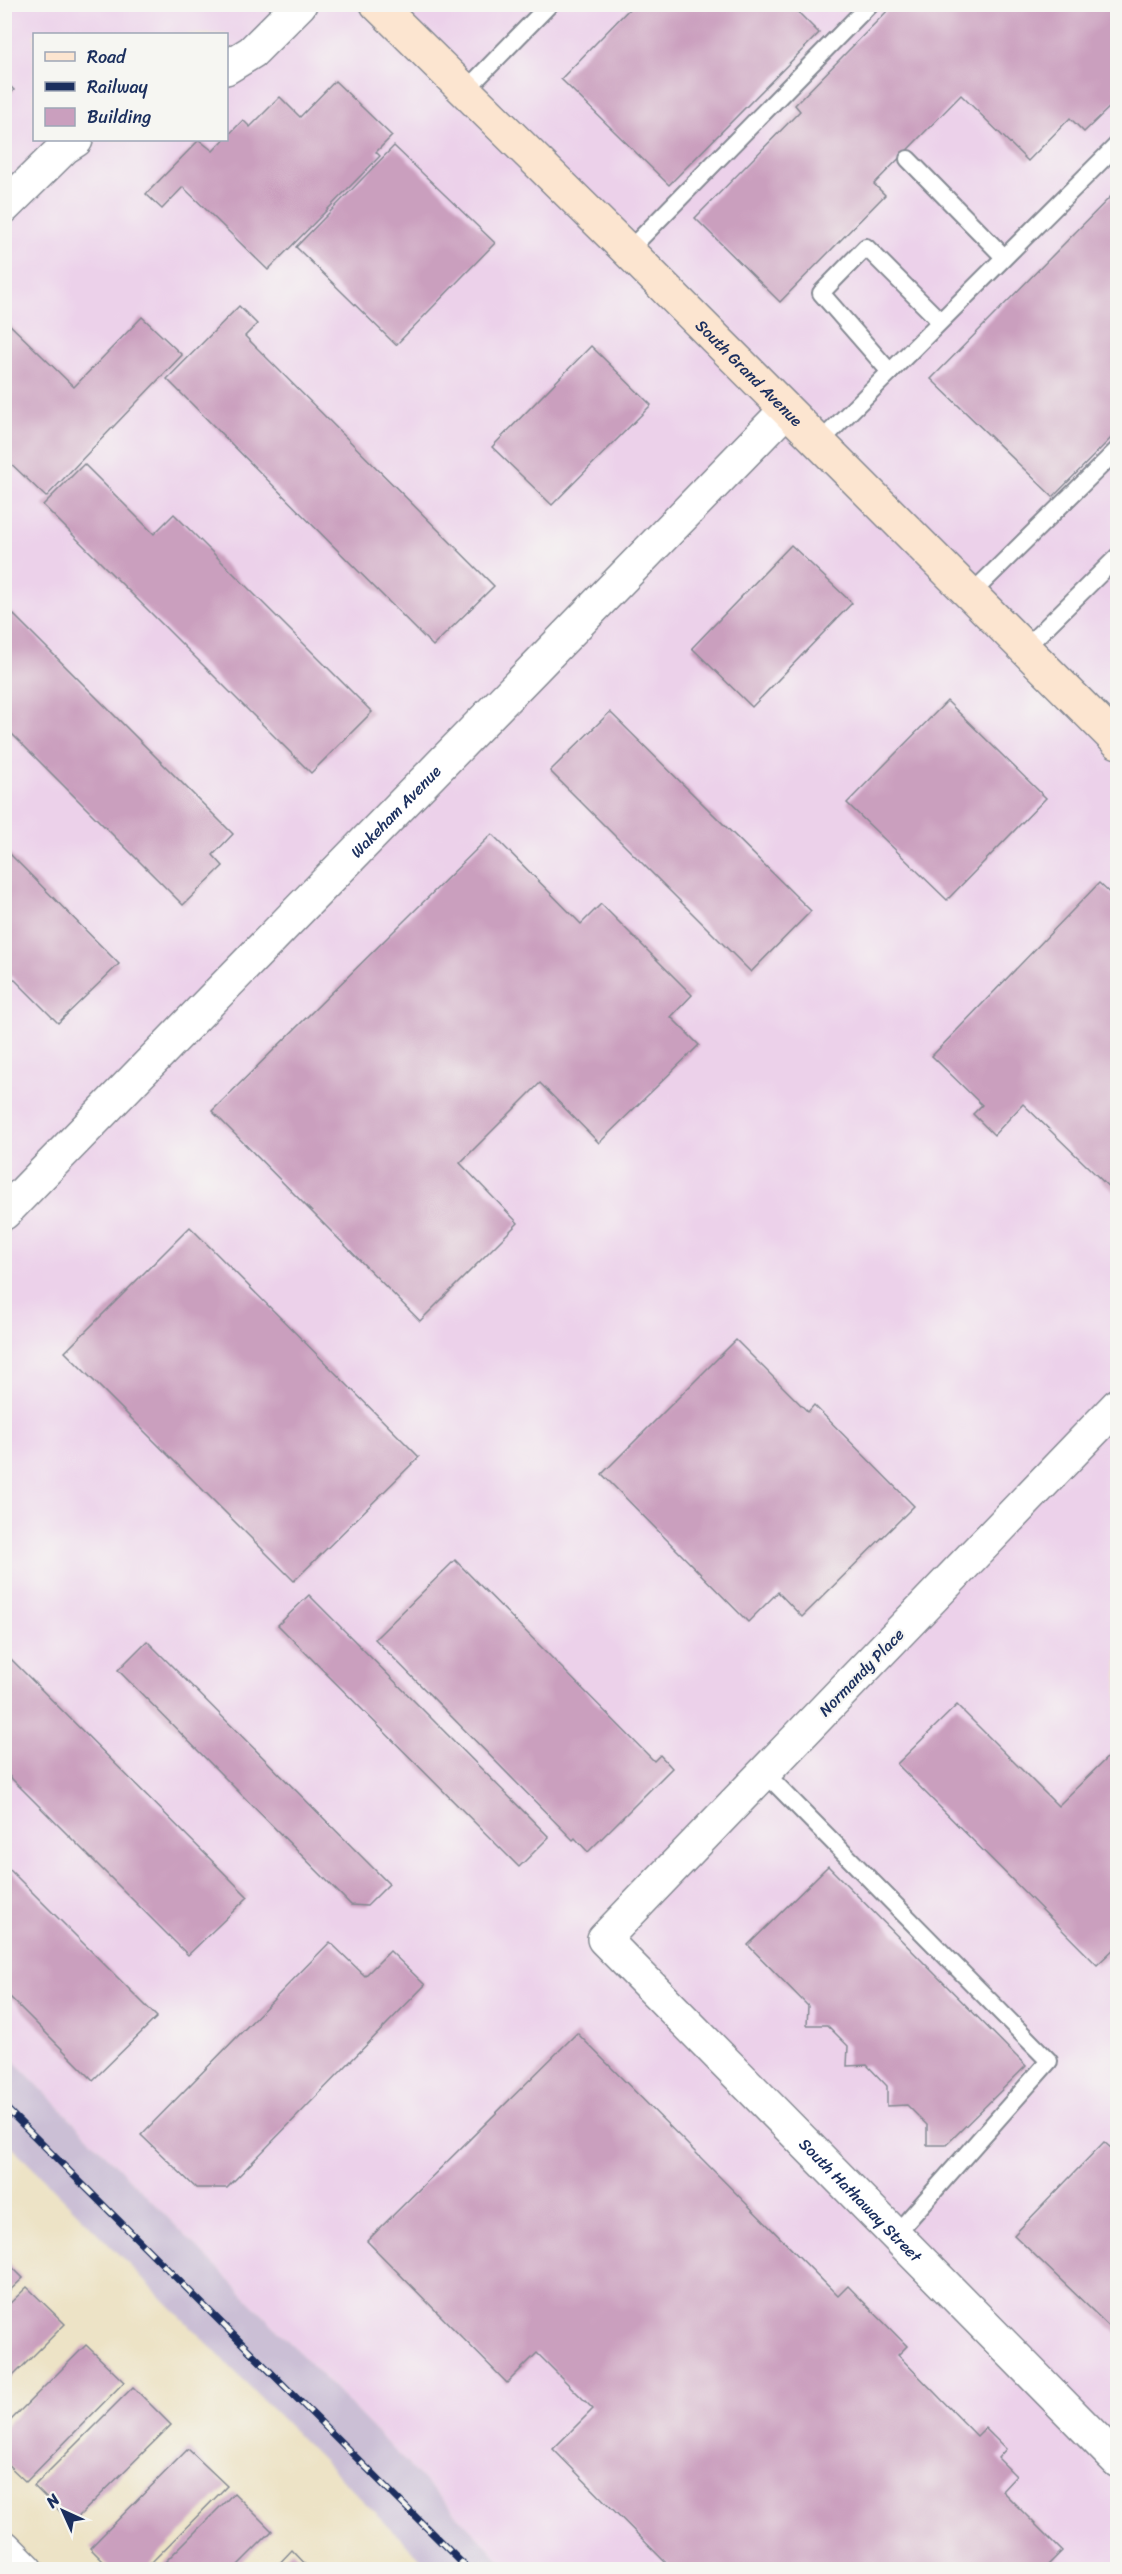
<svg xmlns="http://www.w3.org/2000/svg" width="1122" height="2574" font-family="Sriracha,sans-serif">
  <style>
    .built { fill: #ecd1ea; fill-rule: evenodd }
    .industrial { fill: #cbbfd5 }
    .building { fill: #ca9fbe }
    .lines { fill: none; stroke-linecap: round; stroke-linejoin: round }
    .service-casing { stroke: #848992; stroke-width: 20 }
    .minor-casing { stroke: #848992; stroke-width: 36 }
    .secondary-casing { stroke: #848992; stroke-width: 36 }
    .service { stroke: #fff; stroke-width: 16 }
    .minor { stroke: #fff; stroke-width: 33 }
    .secondary { stroke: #fce5d0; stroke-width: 33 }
    .rail-casing { stroke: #1b2f5e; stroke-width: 7 }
    .rail { stroke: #f6f6f2; stroke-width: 4.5; stroke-dasharray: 14; stroke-linecap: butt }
    .labels { text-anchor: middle; stroke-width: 4.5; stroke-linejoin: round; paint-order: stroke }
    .street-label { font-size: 16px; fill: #1b2f5e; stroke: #f6f6f2 }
  </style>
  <rect width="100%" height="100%" fill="#f6f6f2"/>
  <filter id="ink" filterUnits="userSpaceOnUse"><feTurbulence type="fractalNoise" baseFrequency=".0167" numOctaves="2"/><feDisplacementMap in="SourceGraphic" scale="12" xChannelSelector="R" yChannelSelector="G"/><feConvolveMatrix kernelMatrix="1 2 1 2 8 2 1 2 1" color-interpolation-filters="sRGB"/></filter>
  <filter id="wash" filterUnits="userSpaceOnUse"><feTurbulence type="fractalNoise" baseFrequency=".008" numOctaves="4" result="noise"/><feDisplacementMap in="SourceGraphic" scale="24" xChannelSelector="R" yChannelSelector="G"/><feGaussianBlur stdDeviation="1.35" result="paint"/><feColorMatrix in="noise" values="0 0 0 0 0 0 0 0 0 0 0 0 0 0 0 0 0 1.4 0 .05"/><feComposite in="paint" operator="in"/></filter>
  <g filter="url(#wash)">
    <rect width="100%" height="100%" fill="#ede3c6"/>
    <!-- built -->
    <path class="built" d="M4 5H1117V2569H509L226 2277 5 2052ZM34 34H226V140H34Z"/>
    <!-- industrial -->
    <polygon class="industrial" points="5,2052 226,2277 509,2569 431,2569 5,2140"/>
    <g id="blocks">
      <!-- building -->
      <g class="building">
        <polygon points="634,4 790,4 819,33 669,185 561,79"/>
        <polygon points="894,4 1118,4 1118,99 1084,132 1070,118 1028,161 961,95 874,184 885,195 780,302 695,218 800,111 795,105"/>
        <polygon points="4,80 14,90 4,100"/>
        <polygon points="335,81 392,136 376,152 380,156 268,270 183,187 162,209 146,194 199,140 213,151 243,120 250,127 280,97 300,117"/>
        <polygon points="394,146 495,243 396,345 296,247"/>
        <polygon points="1118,189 1118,431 1053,497 931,379"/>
        <polygon points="239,306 257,324 245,336 494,586 433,646 167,379"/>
        <polygon points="142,317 182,355 46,497 4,457 4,319 74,387"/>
        <polygon points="591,346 651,405 552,505 492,447"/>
        <polygon points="84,464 154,534 174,514 372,712 311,773 43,505"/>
        <polygon points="791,545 852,603 752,707 692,648"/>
        <polygon points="4,605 233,834 213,855 223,866 183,905 4,726"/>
        <polygon points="947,701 1046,798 947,900 847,803"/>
        <polygon points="610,712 811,911 751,972 550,771"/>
        <polygon points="492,834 581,924 601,904 692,995 671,1017 699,1045 599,1143 540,1083 460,1163 518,1223 420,1321 212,1111"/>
        <polygon points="4,848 119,964 58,1023 4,969"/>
        <polygon points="1099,883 1118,901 1118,1196 1023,1104 994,1135 973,1114 982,1105 932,1056"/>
        <polygon points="190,1227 419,1457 294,1581 65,1352"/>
        <polygon points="736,1340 808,1412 814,1405 914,1506 802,1617 778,1592 748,1622 602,1474"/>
        <polygon points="455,1560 654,1761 660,1755 672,1768 588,1852 575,1838 573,1840 375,1639"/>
        <polygon points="309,1595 549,1837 519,1867 278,1625"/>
        <polygon points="147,1641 389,1884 367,1906 351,1905 118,1670"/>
        <polygon points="4,1652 248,1897 188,1955 4,1771"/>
        <polygon points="957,1705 1058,1806 1118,1747 1118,1945 1097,1965 897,1764"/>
        <polygon points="4,1864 157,2017 93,2080 4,1991"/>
        <polygon points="828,1866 1026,2066 946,2145 927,2145 927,2125 907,2105 887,2106 887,2086 867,2065 847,2066 848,2046 827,2025 807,2025 808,2006 748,1945"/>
        <polygon points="330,1942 365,1976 390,1951 425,1985 227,2188 196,2188 141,2135"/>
        <polygon points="577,2033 838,2296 848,2286 907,2346 898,2355 977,2436 985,2428 1006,2449 998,2458 1016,2476 1002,2491 1062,2551 1043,2570 673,2570 553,2449 593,2409 537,2353 507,2383 367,2241"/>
        <polygon points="1104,2142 1118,2154 1118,2335 1014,2235"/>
        <polygon points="4,2259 23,2278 4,2296"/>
        <polygon points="27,2287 65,2324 4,2385 4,2309"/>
        <polygon points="86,2345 124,2382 26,2482 4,2461 4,2427"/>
        <polygon points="133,2387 171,2425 72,2523 34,2486"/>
        <polygon points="188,2449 227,2486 144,2570 112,2570 90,2548"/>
        <polygon points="234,2493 272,2531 233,2570 157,2570"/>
        <polygon points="292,2550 311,2570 273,2570"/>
      </g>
    </g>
  </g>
  <g filter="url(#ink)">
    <use href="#blocks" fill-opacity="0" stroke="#848992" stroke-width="1.5"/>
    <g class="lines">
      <defs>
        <g id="service">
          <polyline points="466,90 550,4"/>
          <polyline points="908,159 1004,257"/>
          <polyline points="628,251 870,4"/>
          <polyline points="890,372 821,293 866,247 940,321"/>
          <polyline points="820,442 1118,144"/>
          <polyline points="971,594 1118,449"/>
          <polyline points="1025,648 1118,556"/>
          <polyline points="764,1772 1049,2061 895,2235"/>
        </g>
        <g id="minor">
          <polyline points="226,68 252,52 300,4"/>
          <polyline points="4,207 65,147 76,140"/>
          <path id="s1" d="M4 1213 786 410"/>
          <path id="s2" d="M1118 1405 604 1939 1118 2461"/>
          <polyline points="4,2547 27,2570"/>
        </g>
        <g id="secondary">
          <path id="s3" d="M377 4 628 251 1118 742"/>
        </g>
      </defs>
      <!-- service casing -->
      <use href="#service" class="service-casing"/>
      <!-- minor casing -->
      <use href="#minor" class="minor-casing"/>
      <!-- secondary casing -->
      <use href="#secondary" class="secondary-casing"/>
      <!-- service -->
      <use href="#service" class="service"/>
      <!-- minor -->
      <use href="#minor" class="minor"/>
      <!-- secondary -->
      <use href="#secondary" class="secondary"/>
      <defs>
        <polyline id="rail" points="4,2106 469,2570"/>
      </defs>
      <!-- rail casing -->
      <use href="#rail" class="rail-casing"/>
      <!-- rail -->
      <use href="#rail" class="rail"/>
    </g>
  </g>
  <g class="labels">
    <!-- street labels -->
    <g class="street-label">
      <text dy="6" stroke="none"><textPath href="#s3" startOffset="524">South Grand Avenue</textPath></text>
      <text dy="6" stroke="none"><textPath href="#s1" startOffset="561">Wakeham Avenue</textPath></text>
      <text transform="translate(861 1672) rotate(-46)" y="6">Normandy Place</text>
      <text dy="6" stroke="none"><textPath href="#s2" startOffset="1107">South Hathaway Street</textPath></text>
    </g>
  </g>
  <!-- margin -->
  <rect width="1122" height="2574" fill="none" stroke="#f6f6f2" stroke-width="24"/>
  <!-- legend -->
  <rect x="33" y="33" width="195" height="108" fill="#f6f6f2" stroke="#9ea6b7" stroke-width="1.5"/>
  <rect x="45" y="52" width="30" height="9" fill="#fce5d0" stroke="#9ea6b7" stroke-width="1.5"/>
  <text x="87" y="63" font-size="18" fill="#1b2f5e">Road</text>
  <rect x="45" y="82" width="30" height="9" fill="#1b2f5e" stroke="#9ea6b7" stroke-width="1.5"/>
  <text x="87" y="93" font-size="18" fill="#1b2f5e">Railway</text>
  <rect x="45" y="108" width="30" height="18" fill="#ca9fbe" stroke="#9ea6b7" stroke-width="1.5"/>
  <text x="87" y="123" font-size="18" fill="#1b2f5e">Building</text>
  <!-- north arrow -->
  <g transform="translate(63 2511) rotate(315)" stroke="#f6f6f2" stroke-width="4.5" paint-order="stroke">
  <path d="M0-4.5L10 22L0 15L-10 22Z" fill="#1b2f5e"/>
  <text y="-9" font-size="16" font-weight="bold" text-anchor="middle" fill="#1b2f5e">N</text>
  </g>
</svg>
